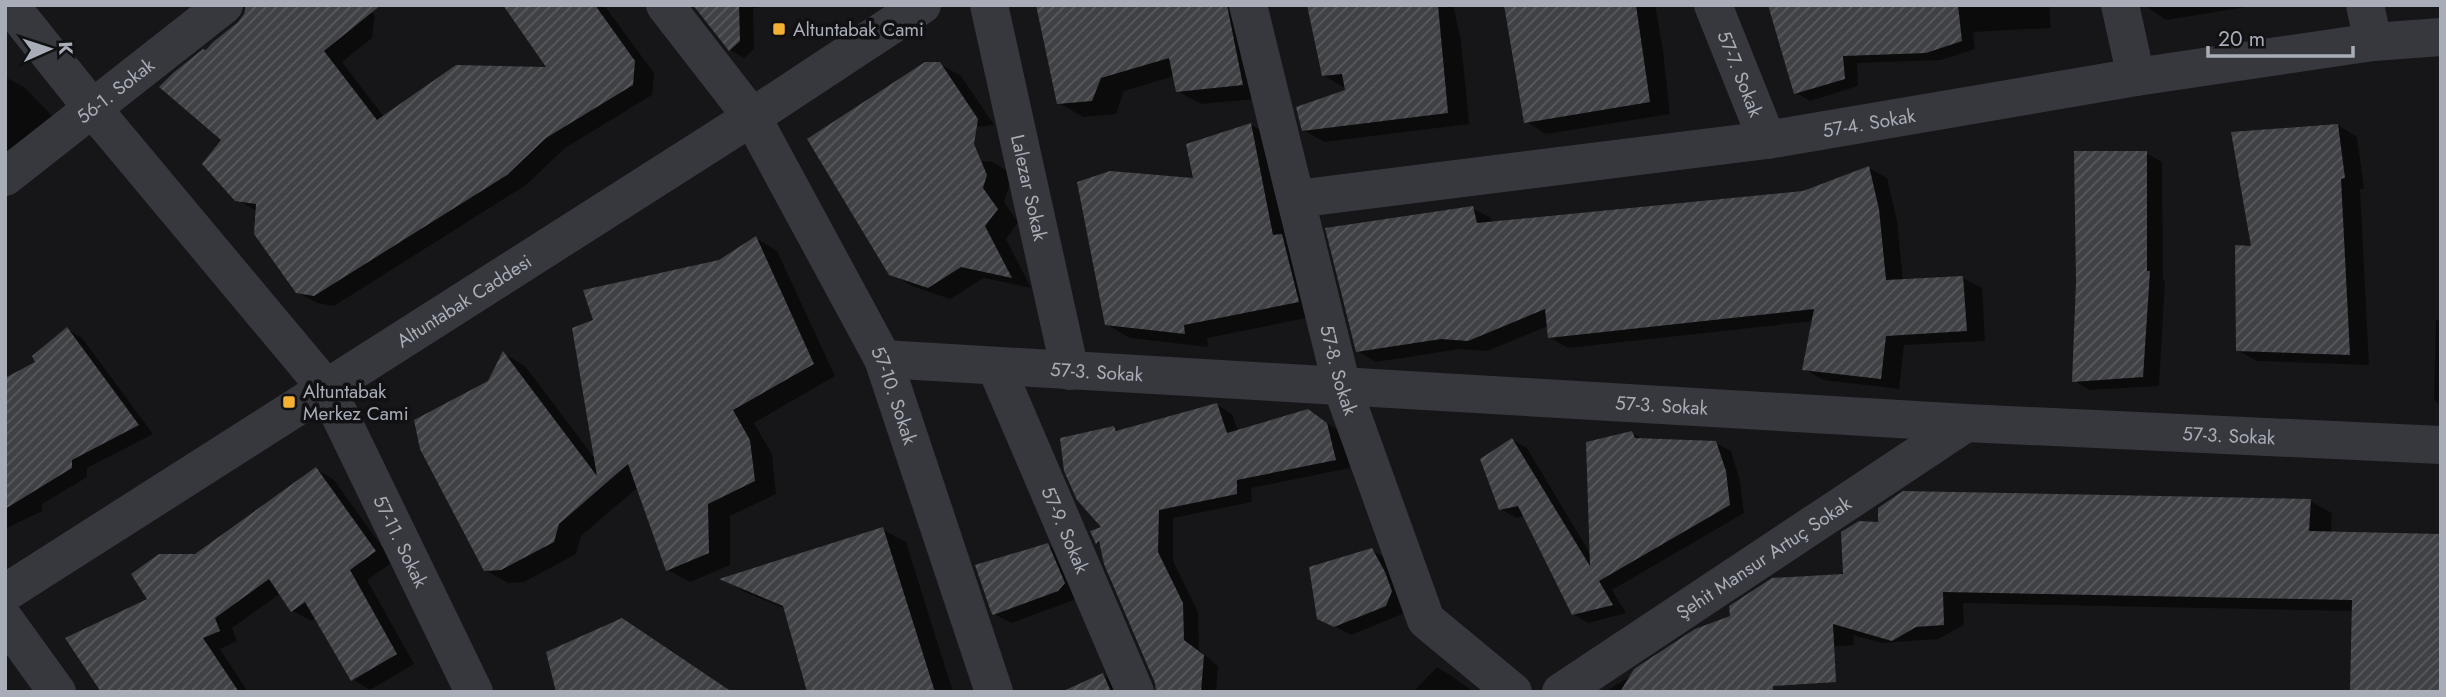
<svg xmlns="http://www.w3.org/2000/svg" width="2446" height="697" font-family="Jost,sans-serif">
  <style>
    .shadow { fill: #0007 }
    .building { fill: url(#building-hatch) }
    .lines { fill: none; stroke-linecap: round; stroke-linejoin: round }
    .street { stroke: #37383d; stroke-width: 38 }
    .poi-dot { fill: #f2b134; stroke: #111113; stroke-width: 2.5 }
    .labels { text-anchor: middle; stroke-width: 7; stroke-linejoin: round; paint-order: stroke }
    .poi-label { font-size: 19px; fill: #a8adb8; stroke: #111113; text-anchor: start }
    .street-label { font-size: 19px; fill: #a8adb8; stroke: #111113 }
  </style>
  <defs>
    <pattern id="building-hatch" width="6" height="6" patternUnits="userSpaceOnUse" patternTransform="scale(1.75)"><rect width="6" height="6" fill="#404145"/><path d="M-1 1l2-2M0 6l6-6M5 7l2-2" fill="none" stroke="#595a5e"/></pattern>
  </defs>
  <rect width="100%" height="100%" fill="#161618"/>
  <!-- shadow -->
  <g class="shadow">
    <polygon points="366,5 375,16 372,38 342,62 384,117 549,69 505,5 604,5 654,73 652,95 565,148 526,185 334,306 317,303 297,292 257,211 236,199 205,164"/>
    <polygon points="695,5 779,5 753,8 754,49 744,58 730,50"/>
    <polygon points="1038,5 1247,5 1266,98 1201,104 1177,91 1174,76 1124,91 1116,114 1083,117 1059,103"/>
    <polygon points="1309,5 1453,5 1461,40 1469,124 1324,142 1303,130 1347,92 1345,88 1323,75"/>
    <polygon points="1506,5 1655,5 1663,51 1670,114 1546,134 1525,121"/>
    <polygon points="1768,5 2049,5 2051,28 1973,32 1975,49 1941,60 1857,63 1858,86 1810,101 1796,93"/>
    <polygon points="2144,5 2258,5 2166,20"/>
    <polygon points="925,64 940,64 961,76 994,125 883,137 883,152 992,162 1013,174 1004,202 1018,222 1006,239 1031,288 984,278 950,299 912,286 890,273 810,140"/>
    <polygon points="5,77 24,87 63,127 5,175"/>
    <polygon points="1250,124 1274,138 1321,315 1207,338 1208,347 1130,338 1106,324 1195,180"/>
    <polygon points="2338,125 2357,137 2364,189 2360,189 2369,365 2257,361 2237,350 2253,248"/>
    <polygon points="2146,153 2162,162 2163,280 2165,281 2159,386 2090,390 2074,381"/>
    <polygon points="1869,168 1887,178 1897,221 1903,281 1963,278 1982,288 1985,341 1904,345 1899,389 1823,380 1804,369 1813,321 1568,348 1549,337 1548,326 1487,351 1460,349 1376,362 1357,351 1472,208 1491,218 1492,224 1804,193"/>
    <polygon points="756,238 777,251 835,376 754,423 772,454 776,494 730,516 730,565 690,582 668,570 638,487 581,536 576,554 524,582 508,583 485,570 489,383 503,353 525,366 596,460 719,261"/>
    <polygon points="2441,319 2441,405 2434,400 2436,320"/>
    <polygon points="67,329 82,338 153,434 87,468 87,477 42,504 42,511 5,529 5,381 37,363"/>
    <polygon points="1217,405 1232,414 1238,431 1323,420 1342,433 1350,468 1251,488 1252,502 1173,518 1173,561 1198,612 1199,650 1218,666 1216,692 1158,692 1157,683 1102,546 1097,543 1092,532 1104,528 1114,427 1121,432"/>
    <polygon points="1632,433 1644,440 1716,443 1731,451 1740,481 1744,513 1612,590 1626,613 1588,623 1573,614 1525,516 1516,518 1501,509 1513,440 1527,448 1591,555"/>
    <polygon points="316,469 334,480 393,562 367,580 414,664 370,690 352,679 316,617 311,621 293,611 281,593 232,628 237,641 220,649 248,692 112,692 150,599 195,555"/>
    <polygon points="2310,501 2332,513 2331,533 2441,536 2353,611 1963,603 1964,625 1938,639 1882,643 1853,635 1854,645 1753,653 1845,576 1880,524"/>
    <polygon points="882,529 906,542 953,692 809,692 786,609 745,592 724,579"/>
    <polygon points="1047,545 1064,555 1080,592 1074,600 1011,623 994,614"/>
    <polygon points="1371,550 1388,559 1407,600 1402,614 1351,635 1319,618"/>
    <polygon points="1437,667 1453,677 1474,692 1413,692"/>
    <polygon points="1634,674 1729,692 1605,692"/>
    <polygon points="1103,675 1118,684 1121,692 1065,692"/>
  </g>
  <!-- building -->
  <g class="building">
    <polygon points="246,5 381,5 324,51 377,120 456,65 546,67 503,5 595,5 635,61 633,85 546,138 507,175 314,296 296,293 254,234 256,204 235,201 202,164 221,140 159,87 173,73 203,49 206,50 212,43 238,22 244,14"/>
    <polygon points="693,5 739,5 740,41 729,51"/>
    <polygon points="1036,5 1227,5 1243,85 1176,92 1169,58 1101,78 1092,101 1057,104"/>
    <polygon points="1307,5 1438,5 1448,113 1302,131 1296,107 1345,90 1342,74 1322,76"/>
    <polygon points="1504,5 1636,5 1650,102 1524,123"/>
    <polygon points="1768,5 1958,5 1962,41 1926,53 1843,56 1845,79 1794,94"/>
    <polygon points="925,62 940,62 978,119 974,144 987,175 983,188 998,209 985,226 1012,278 961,267 928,288 889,275 807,139"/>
    <polygon points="1251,123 1273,235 1282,234 1299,302 1184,325 1185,334 1105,325 1077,182 1110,171 1193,178 1186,144"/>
    <polygon points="2338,124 2345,178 2341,179 2350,355 2236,351 2235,245 2251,246 2231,132"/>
    <polygon points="2074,151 2147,151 2147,271 2150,271 2143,377 2072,382 2076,282"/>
    <polygon points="1869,166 1879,209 1886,280 1963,276 1967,331 1886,336 1881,379 1802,370 1814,309 1548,338 1545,309 1468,341 1441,339 1356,352 1325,228 1473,206 1477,223 1803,191"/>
    <polygon points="756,236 814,364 733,410 750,440 755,481 708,504 709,553 666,571 628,464 559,524 554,542 501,570 484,571 420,449 414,420 488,381 503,351 597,476 572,328 593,320 583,290 719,260"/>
    <polygon points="67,327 139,425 72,460 72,468 5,509 5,378 35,362 32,356"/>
    <polygon points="1217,403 1227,433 1308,409 1327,423 1336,460 1237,480 1237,494 1159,510 1158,552 1183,603 1184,640 1204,655 1201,692 1156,692 1155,683 1104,564 1099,541 1096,544 1090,531 1101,527 1077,500 1064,471 1060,438 1114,426 1116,431"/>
    <polygon points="1632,431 1635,438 1716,441 1726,471 1730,505 1599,581 1613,605 1572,615 1518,506 1499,510 1480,459 1512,438 1590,566 1586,442"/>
    <polygon points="316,467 376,551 350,570 397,654 351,681 305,602 291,612 269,579 215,618 220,631 203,638 239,692 101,692 65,638 147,599 131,574 159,554 195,554"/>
    <polygon points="1903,491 2311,499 2309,531 2441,534 2441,692 2350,692 2352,600 1943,592 1944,625 1916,627 1892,641 1833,624 1836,682 1773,686 1773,692 1620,692 1634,669 1695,629 1730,616 1729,606 1772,578 1843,574 1841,532 1859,521 1878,522 1878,508"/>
    <polygon points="883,527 935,692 807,692 783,606 719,579"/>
    <polygon points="1048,543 1065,583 1058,591 993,615 991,612 975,565"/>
    <polygon points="1372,548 1385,572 1392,591 1386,606 1334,627 1317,619 1309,567"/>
    <polygon points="622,618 732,692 556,692 546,652"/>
    <polygon points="1103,673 1111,692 1061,692"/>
  </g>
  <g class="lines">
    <!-- street -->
    <g class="street">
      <path id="s1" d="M10 5 93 109 327 389 474 692"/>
      <path id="s2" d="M665 5 752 117 883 359 994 692"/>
      <path id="s3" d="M989 5 1070 371"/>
      <path id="s4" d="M1248 5 1342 387 1426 620 1513 692"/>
      <path id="s5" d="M1713 5 1767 140"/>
      <polyline points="2120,5 2136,77"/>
      <polyline points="2365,5 2373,42"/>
      <path id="s6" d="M5 177 224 5"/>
      <path id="s7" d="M1296 199 1767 140 2136 77 2373 42 2441 37"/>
      <path id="s8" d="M883 359 1966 423 2441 445"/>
      <path id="s9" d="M996 367 1135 692"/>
      <path id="s10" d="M5 593 752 117 922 5"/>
      <polyline points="5,620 57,692"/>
      <path id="s11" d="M1561 692 1966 423"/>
    </g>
  </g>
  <!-- markers -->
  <g class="poi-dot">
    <rect x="772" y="22" width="14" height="14" rx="3.5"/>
    <rect x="282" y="395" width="14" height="14" rx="3.5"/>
  </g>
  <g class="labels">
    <!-- poi labels -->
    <g class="poi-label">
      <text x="793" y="36">Altuntabak Cami</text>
      <text x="303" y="398">Altuntabak<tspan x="303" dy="22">Merkez Cami</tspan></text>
    </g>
    <!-- street labels -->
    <g class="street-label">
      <text dy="7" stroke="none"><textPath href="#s5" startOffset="74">57-7. Sokak</textPath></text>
      <text dy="7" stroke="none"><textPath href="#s6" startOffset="140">56-1. Sokak</textPath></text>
      <text dy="7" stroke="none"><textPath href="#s7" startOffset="578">57-4. Sokak</textPath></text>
      <text dy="7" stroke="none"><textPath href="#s3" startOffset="187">Lalezar Sokak</textPath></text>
      <text dy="7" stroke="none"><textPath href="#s10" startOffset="544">Altuntabak Caddesi</textPath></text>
      <text dy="7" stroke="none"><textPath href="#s4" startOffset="376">57-8. Sokak</textPath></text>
      <text dy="7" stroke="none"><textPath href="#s8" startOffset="214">57-3. Sokak</textPath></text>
      <text dy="7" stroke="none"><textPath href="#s2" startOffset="455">57-10. Sokak</textPath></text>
      <text dy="7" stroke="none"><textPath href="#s8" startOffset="780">57-3. Sokak</textPath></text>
      <text dy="7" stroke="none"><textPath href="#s8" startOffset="1348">57-3. Sokak</textPath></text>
      <text dy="7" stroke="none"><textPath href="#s9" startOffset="177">57-9. Sokak</textPath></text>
      <text dy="7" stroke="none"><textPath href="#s1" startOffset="667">57-11. Sokak</textPath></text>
      <text dy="7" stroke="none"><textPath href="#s11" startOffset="243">Şehit Mansur Artuç Sokak</textPath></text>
    </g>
  </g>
  <!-- border -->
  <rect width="2446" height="697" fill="none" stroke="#a8adb8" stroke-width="14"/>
  <!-- north arrow -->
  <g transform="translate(49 49) rotate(87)" stroke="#111113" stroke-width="5" paint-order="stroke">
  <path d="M0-5L12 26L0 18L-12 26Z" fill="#a8adb8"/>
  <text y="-10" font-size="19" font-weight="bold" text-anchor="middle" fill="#a8adb8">K</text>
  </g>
  <!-- scale -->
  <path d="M2208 46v10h145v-10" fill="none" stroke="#a8adb8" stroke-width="3.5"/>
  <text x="2218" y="46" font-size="21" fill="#a8adb8" stroke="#111113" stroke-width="5" paint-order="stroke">20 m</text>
</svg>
